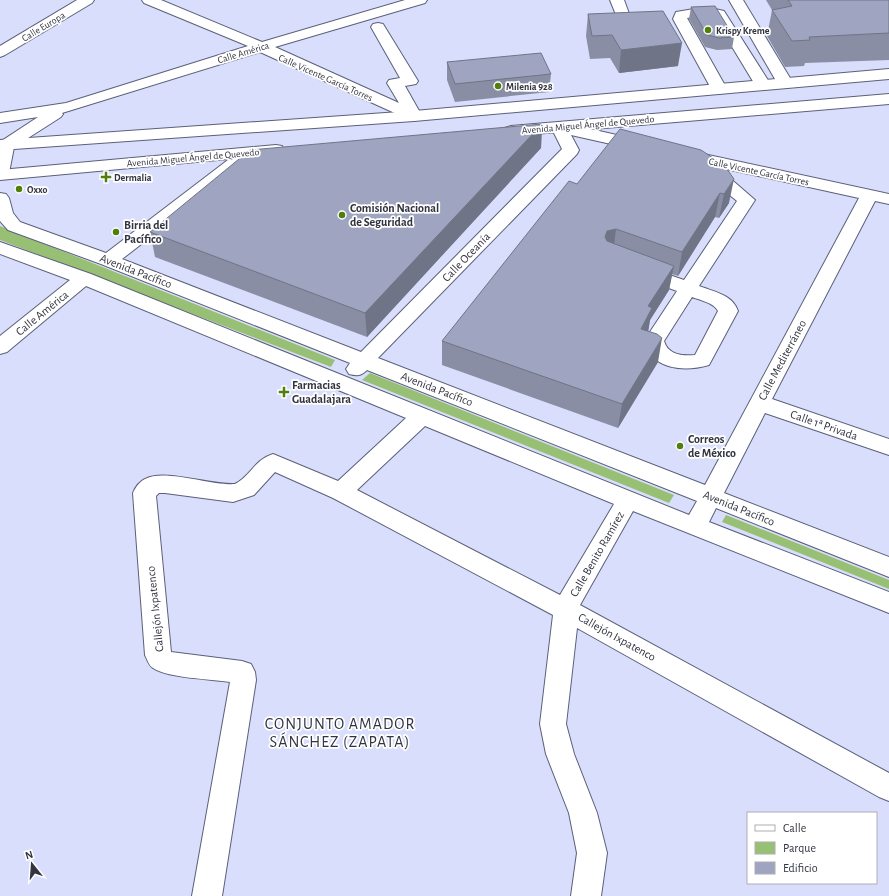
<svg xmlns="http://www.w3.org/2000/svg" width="889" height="896" font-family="'Alegreya Sans',sans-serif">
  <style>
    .green { fill: #98c074 }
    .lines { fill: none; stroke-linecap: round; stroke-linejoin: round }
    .minor-casing { stroke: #5b6079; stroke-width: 2 }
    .major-casing { stroke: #5b6079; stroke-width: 2 }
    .minor { fill: #fff; fill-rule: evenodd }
    .major { fill: #fff; fill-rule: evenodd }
    .wall { fill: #898ea5 }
    .shaded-wall { fill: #6f7486 }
    .building { fill: #9fa5c0; stroke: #6f7486 }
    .poi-dot { fill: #507f0c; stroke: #fff; stroke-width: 1.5 }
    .labels { text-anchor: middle; stroke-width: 3.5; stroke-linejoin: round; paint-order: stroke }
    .far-street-label { font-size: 10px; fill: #323440; stroke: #fff }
    .far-poi-label { font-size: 10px; font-weight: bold; fill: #323440; stroke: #fff; text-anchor: start }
    .poi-label { font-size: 12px; font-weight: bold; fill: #323440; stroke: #fff; text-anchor: start }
    .street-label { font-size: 12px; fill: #323440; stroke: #fff }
    .near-neighbourhood-label { font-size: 16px; letter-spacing: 1px; fill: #323440; stroke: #fff }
  </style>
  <rect width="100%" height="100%" fill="#d8defb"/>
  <!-- green -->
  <g class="green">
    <polygon points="0,226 335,360 331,367 0,240"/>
    <polygon points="370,373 674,495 669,503 362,380"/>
    <polygon points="726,515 889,580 889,589 722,522"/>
  </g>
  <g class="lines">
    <defs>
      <g id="minor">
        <polygon points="77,0 94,0 92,3 5,55 0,57 0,46"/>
        <polygon points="142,0 161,0 262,42 405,0 427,0 425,3 275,47 399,103 387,83 389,80 400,78 371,27 373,24 378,23 383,24 418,81 416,84 405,86 422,116 420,119 414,121 408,119 260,52 62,113 63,114 61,117 14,147 9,173 6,177 0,178 0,142 38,117 0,123 0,113 66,103 248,46 144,3"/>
        <polygon points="610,0 624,0 631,19 629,22 624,23 619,22"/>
        <polygon points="729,0 743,0 793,83 791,86 785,88 779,86"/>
        <polygon points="706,7 724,11 771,85 769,88 763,90 757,88 714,17 706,15 687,18 727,89 725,92 719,94 713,92 673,19 676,12"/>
        <path d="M559 122 648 142 650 146 648 150 642 151 571 135 579 150 577 154 378 358 705 485 859 198 717 167 755 200 699 286C714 292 732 294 738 311L709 365C684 372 652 370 644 341L677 291 636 276 634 272 636 268 643 266 684 280 737 201 703 173 700 169 703 165H706L693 162 691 158 693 154 699 153 889 194V204L875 201 772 399 889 439V455L765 413 724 493 889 557V577L716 508 709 522 889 592V613L633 511 580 605 889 773V801L879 797 577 628 566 724 574 754 597 813 607 853 601 896H571L577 853 569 813 546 754 540 724 553 615 333 498 275 472 254 495 233 502 165 493H159L156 496 171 652 242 661 251 664 255 672 256 680 222 896H192L230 682C211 679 167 678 153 668 149 666 147 659 145 655L133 493C135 488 139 482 145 479 164 468 212 486 235 484 251 476 254 460 273 454L338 481 406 418 86 286 7 352 0 354V336L70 280 0 254V242L91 274 689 515 697 501 367 370C361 376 357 376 349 374L346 369 350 363 101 264 8 230 0 221V193L6 194 9 198 13 213 20 222 106 253 241 150 247 149 253 150 255 154 253 158 122 259 361 352 562 149 551 127 553 124ZM692 297C700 300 714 303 718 311L695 355C682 356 668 355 664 341ZM425 426 614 504 560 595 357 490Z"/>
      </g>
      <g id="major">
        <polygon points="889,69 889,79 414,121 0,150 0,140 414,111"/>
        <polygon points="889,94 889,104 511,136 505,134 503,131 505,128 511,126"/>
        <polygon points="276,145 282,146 284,150 282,154 0,180 0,170"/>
      </g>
    </defs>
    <!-- minor casing -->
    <use href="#minor" class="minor-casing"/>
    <!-- major casing -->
    <use href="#major" class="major-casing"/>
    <!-- minor -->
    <use href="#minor" class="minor"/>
    <!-- major -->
    <use href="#major" class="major"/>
  </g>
  <!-- wall -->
  <g class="wall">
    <polygon points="766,0 889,0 889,60 805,63 804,66 785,67 767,36 772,10"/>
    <polygon points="691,7 734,37 732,49 717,50 705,47 689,19"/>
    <polygon points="588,14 678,66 619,73 610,58 590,59 586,36"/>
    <polygon points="447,62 551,74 549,92 455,102 447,80"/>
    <polygon points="542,124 541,148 367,337 155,257 150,232"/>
    <polygon points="701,150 729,203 719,218 715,217 678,276 672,274 669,290 650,320 648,332 658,362 618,428 442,365 442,341 577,184"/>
  </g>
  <!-- shaded-wall -->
  <g class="shaded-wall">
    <polygon points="682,43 678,66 619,73 621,50"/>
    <polygon points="542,124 541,148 367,337 365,313"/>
    <polygon points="734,179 729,203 719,218 724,194"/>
    <polygon points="720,193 715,217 678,276 682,252"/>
    <polygon points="616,229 613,253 605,237 607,231"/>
    <polygon points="674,266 669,290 650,320 648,332 641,329 648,306"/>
    <polygon points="662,338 658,362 618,428 622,404"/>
  </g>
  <!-- building -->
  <g class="building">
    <polygon points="788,0 889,0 889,33 809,37 810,40 792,41 772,10 792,6"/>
    <polygon points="715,6 734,37 719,38 707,35 691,7"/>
    <polygon points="663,11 682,43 621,50 612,35 592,36 588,14"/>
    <polygon points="541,53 551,74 455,84 447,62"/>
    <polygon points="542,124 365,313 150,232 250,150"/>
    <polygon points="620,129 701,150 724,165 734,179 724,194 720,193 682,252 616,229 607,231 605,237 607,241 674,266 648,306 652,308 641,329 657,334 662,338 622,404 442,341 569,181 577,184"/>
  </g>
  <!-- markers -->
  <g class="poi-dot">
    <circle cx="708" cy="30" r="4"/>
    <circle cx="498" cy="86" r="4"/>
    <path d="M104 171h4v4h4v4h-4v4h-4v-4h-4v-4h4z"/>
    <circle cx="19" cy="189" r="4"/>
    <circle cx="342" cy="215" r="4"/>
    <circle cx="116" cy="232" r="4"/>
    <path d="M282 386h4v4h4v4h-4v4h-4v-4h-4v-4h4z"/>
    <circle cx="680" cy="446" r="4"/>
  </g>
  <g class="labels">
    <!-- far-street labels -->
    <g class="far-street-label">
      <text transform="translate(43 26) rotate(-31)" y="4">Calle Europa</text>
      <text transform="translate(243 52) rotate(-17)" y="4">Calle América</text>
      <text transform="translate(326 77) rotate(24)" y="4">Calle Vicente García Torres</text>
      <text transform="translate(588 124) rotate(-5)" y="4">Avenida Miguel Ángel de Quevedo</text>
      <text transform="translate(193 157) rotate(-5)" y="4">Avenida Miguel Ángel de Quevedo</text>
      <text transform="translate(759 171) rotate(12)" y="4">Calle Vicente García Torres</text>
    </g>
    <!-- far-poi labels -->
    <g class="far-poi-label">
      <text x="716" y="34">Krispy Kreme</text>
      <text x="506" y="90">Milenia 928</text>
      <text x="114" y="181">Dermalia</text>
      <text x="27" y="193">Oxxo</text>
    </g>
    <!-- poi labels -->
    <g class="poi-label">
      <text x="350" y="212">Comisión Nacional<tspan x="350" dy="14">de Seguridad</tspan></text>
      <text x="124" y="229">Birria del<tspan x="124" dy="14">Pacífico</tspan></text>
      <text x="292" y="389">Farmacias<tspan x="292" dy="14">Guadalajara</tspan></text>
      <text x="688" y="443">Correos<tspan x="688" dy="14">de México</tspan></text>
    </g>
    <!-- street labels -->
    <g class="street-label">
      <text transform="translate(466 257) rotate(-46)" y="4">Calle Oceanía</text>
      <text transform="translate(136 271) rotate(21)" y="4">Avenida Pacífico</text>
      <text transform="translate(42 313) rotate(-39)" y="4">Calle América</text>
      <text transform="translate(782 360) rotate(-62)" y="4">Calle Mediterráneo</text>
      <text transform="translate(437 389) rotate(21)" y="4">Avenida Pacífico</text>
      <text transform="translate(824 425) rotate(19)" y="4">Calle 1ª Privada</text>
      <text transform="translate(739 508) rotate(22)" y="4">Avenida Pacífico</text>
      <text transform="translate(597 554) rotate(-60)" y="4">Calle Benito Ramírez</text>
      <text transform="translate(155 609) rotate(-96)" y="4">Callejón Ixpatenco</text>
      <text transform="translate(617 637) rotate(29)" y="4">Callejón Ixpatenco</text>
    </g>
    <!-- near-neighbourhood labels -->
    <g class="near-neighbourhood-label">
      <text x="340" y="729">CONJUNTO AMADOR<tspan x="340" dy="18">SÁNCHEZ (ZAPATA)</tspan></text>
    </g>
  </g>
  <!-- legend -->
  <rect x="747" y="812" width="130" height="72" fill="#ffffff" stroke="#adaeb3"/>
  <rect x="755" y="825" width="20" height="6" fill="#ffffff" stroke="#adaeb3"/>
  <text x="783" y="832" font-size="12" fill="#323440">Calle</text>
  <rect x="755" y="842" width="20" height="12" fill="#98c074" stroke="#adaeb3"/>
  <text x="783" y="852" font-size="12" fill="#323440">Parque</text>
  <rect x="755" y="862" width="20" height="12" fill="#9fa5c0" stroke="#adaeb3"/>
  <text x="783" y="872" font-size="12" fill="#323440">Edificio</text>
  <!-- north arrow -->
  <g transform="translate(32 864) rotate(343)" stroke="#ffffff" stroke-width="3" paint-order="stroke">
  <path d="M0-3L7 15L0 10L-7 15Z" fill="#323440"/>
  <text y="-6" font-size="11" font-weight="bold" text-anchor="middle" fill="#323440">N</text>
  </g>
</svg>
